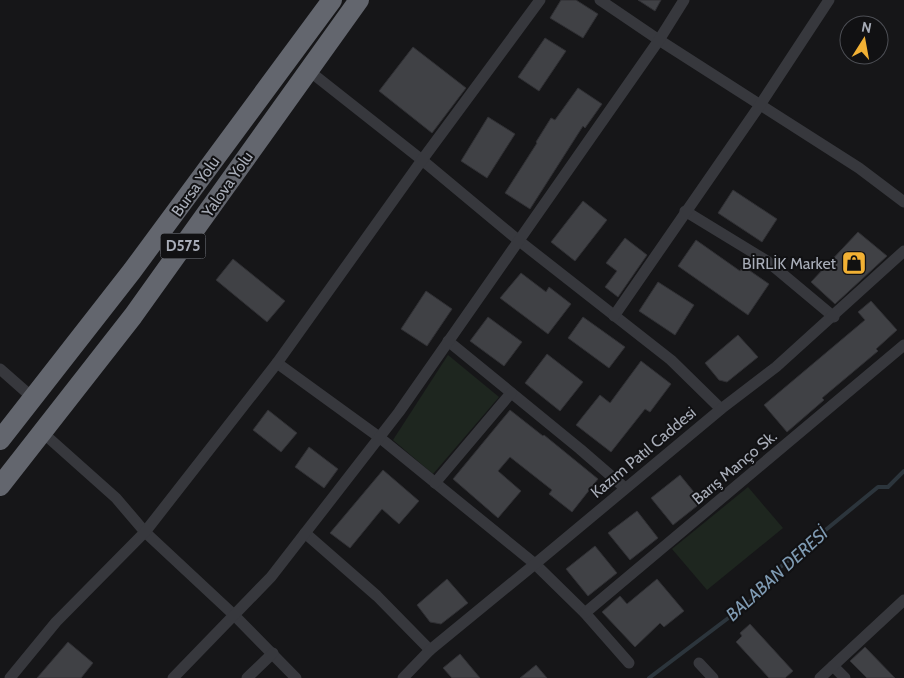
<svg xmlns="http://www.w3.org/2000/svg" width="904" height="678" font-family="Cabin,sans-serif">
  <style>
    .green { fill: #1e261f }
    .lines { fill: none; stroke-linecap: round; stroke-linejoin: round }
    .stream { stroke: #2c353c; stroke-width: 4 }
    .building { fill: #404145; stroke: #303034 }
    .street { stroke: #37383d; stroke-width: 11 }
    .highway { stroke: #63666e; stroke-width: 20 }
    .labels { text-anchor: middle; stroke-width: 4; stroke-linejoin: round; paint-order: stroke }
    .shield { fill: #111113; stroke: #7b7e86; stroke-width: 1 }
    .shield-label { font-size: 15px; font-weight: bold; fill: #a8adb8 }
    .street-label { font-size: 16px; fill: #a8adb8; stroke: #111113 }
    .poi-label { font-size: 16px; fill: #a8adb8; stroke: #111113; text-anchor: end }
    .water-label { font-size: 18px; font-style: italic; fill: #7f9bb3; stroke: #111113 }
  </style>
  <rect width="100%" height="100%" fill="#161618"/>
  <!-- green -->
  <g class="green">
    <polygon points="448,355 499,397 433,474 393,440"/>
    <polygon points="748,487 783,528 707,590 672,549"/>
  </g>
  <g class="lines">
    <!-- stream -->
    <polyline class="stream" points="649,678 760,594 778,569 878,487 888,487 904,471"/>
  </g>
  <!-- building -->
  <g class="building">
    <polygon points="561,0 576,0 598,14 583,38 550,18"/>
    <polygon points="638,0 661,0 655,11"/>
    <polygon points="545,38 566,51 539,91 518,77"/>
    <polygon points="413,47 466,88 432,133 379,91"/>
    <polygon points="578,88 602,104 585,128 583,126 530,209 505,193 537,143 536,142 551,118 555,120"/>
    <polygon points="488,117 515,134 487,178 461,161"/>
    <polygon points="733,190 777,219 762,242 718,213"/>
    <polygon points="583,201 607,220 575,261 551,242"/>
    <polygon points="858,232 887,256 835,304 811,282"/>
    <polygon points="625,238 647,255 618,297 605,287 617,271 606,263"/>
    <polygon points="696,240 740,271 743,266 769,284 748,315 678,266"/>
    <polygon points="233,259 285,301 267,322 216,280"/>
    <polygon points="521,273 546,292 549,287 571,304 548,334 500,298"/>
    <polygon points="658,282 694,305 675,335 639,311"/>
    <polygon points="426,291 452,309 427,346 401,329"/>
    <polygon points="871,301 897,330 876,349 878,351 822,398 824,400 787,432 764,405 865,320 858,312"/>
    <polygon points="488,317 522,342 504,366 470,341"/>
    <polygon points="583,317 625,347 609,368 568,338"/>
    <polygon points="738,335 758,357 727,382 719,380 705,363"/>
    <polygon points="547,354 583,382 560,411 525,383"/>
    <polygon points="641,361 671,384 650,412 645,409 611,452 576,425 600,395 610,403"/>
    <polygon points="268,410 297,433 281,452 253,430"/>
    <polygon points="510,410 543,436 544,435 598,479 572,512 549,494 552,490 510,457 498,471 521,491 498,518 453,479"/>
    <polygon points="309,447 338,469 324,488 295,467"/>
    <polygon points="383,470 419,501 399,524 382,509 350,548 330,533"/>
    <polygon points="680,475 702,502 673,525 651,498"/>
    <polygon points="637,511 658,538 630,560 608,533"/>
    <polygon points="595,546 617,573 588,596 566,569"/>
    <polygon points="447,579 468,603 441,624 430,622 417,605"/>
    <polygon points="657,579 684,611 664,627 660,623 635,647 602,612 620,596 627,604"/>
    <polygon points="750,624 793,671 785,678 769,678 736,642 742,636 740,633"/>
    <polygon points="68,642 93,663 81,678 37,678"/>
    <polygon points="865,647 895,678 867,678 850,661"/>
    <polygon points="460,654 480,678 452,678 443,668"/>
    <polygon points="536,665 547,678 520,678"/>
  </g>
  <g class="lines">
    <!-- street -->
    <g class="street">
      <polyline points="600,0 659,40 859,168 904,202"/>
      <polyline points="308,70 422,160 518,240 671,360 721,409"/>
      <polyline points="685,211 767,261 834,317"/>
      <polyline points="614,316 760,105 829,0"/>
      <polyline points="448,341 580,449 625,488"/>
      <polyline points="277,363 379,437 535,564 585,613 629,663"/>
      <polyline points="0,369 33,398"/>
      <polyline points="42,432 116,498 145,532 234,615 296,678"/>
      <polyline points="435,483 511,393"/>
      <polyline points="305,533 377,596 430,650"/>
      <polyline points="585,613 904,345"/>
      <polyline points="699,663 713,678"/>
      <polyline points="833,666 845,678"/>
      <polyline points="10,678 56,622 145,532 277,363 422,160 540,0"/>
      <polyline points="173,678 271,577 399,412 659,40 684,0"/>
      <polyline points="247,678 273,653"/>
      <polyline points="403,678 430,650 535,564 721,409 776,367 904,251"/>
      <polyline points="820,678 904,600"/>
    </g>
    <!-- highway -->
    <g class="highway">
      <polyline points="0,440 132,271 332,0"/>
      <polyline points="0,486 133,316 359,0"/>
    </g>
  </g>
  <!-- icons -->
  <defs>
    <symbol id="shop-square" viewBox="-11 -11 22 22"><rect x="-9" y="-9" width="18" height="18" rx="4" fill="#f2b134" stroke="#111113"/><path d="M-5-2.5h2.3a2.7 3.5 0 0 1 5.4 0H5L5.5 6h-11ZM-1.5-2.5h3a1.5 2.3 0 0 0-3 0Z" fill="#111"/></symbol>
  </defs>
  <g fill-rule="evenodd">
    <use href="#shop-square" x="840" y="249" width="28" height="28"/>
  </g>
  <g class="labels">
    <!-- shield labels -->
    <rect class="shield" x="160.5" y="233.5" width="45" height="25" rx="4"/>
    <g class="shield-label">
      <text x="183" y="251">D575</text>
    </g>
    <!-- street labels -->
    <g class="street-label">
      <text transform="translate(227 184) rotate(-55)" y="6">Yalova Yolu</text>
      <text transform="translate(195 186) rotate(-54)" y="6">Bursa Yolu</text>
      <text transform="translate(643 452) rotate(-40)" y="6">Kazım Patıl Caddesi</text>
      <text transform="translate(734 467) rotate(-40)" y="6">Barış Manço Sk.</text>
    </g>
    <!-- poi labels -->
    <g class="poi-label">
      <text x="836" y="269">BİRLİK Market</text>
    </g>
    <!-- water labels -->
    <g class="water-label">
      <text transform="translate(777 574) rotate(-42)" y="6">BALABAN DERESİ</text>
    </g>
  </g>
  <!-- north arrow -->
  <g transform="translate(864 40) rotate(11)"><circle r="24" fill="#111113" stroke="#4d4f55"/>
  <path d="M0-4L9 19L0 12L-9 19Z" fill="#f2b134"/>
  <text y="-8" font-size="14" font-weight="bold" text-anchor="middle" fill="#a8adb8">N</text>
  </g>
</svg>
